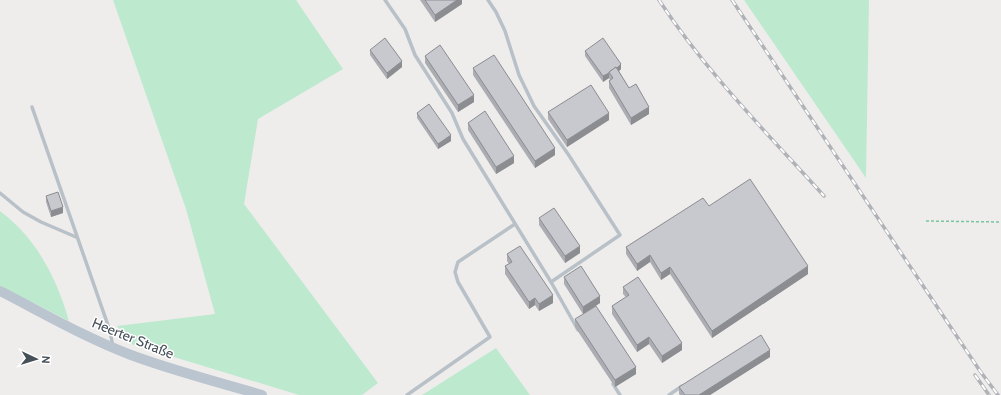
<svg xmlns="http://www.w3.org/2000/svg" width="1001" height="395" font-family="Cabin,sans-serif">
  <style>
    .green { fill: #bdeacf }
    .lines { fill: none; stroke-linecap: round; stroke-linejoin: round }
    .path { stroke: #78c6a0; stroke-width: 1.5; stroke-dasharray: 3 2; stroke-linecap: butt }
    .lane { stroke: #b9c1c8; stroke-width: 3.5 }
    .secondary { stroke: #bbc5cf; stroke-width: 10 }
    .rail-casing { stroke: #afb2b6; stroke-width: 3.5 }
    .rail { stroke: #fff; stroke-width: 2; stroke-dasharray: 6; stroke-linecap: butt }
    .wall { fill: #abadb2 }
    .shaded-wall { fill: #8b8d91 }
    .building { fill: #c7c9cf; stroke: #8b8d91 }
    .labels { text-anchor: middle; stroke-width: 3; stroke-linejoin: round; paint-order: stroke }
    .street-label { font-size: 14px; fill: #465058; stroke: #fff }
  </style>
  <rect width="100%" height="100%" fill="#efecec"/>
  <!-- green -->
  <g class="green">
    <polygon points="113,0 296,0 343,69 258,119 244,204 378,383 362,395 299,395 131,344 117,326 215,314 186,209"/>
    <polygon points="744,0 869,0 866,178"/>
    <path d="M0 211C37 239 56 277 69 321L0 286Z"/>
    <polygon points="496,348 530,395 422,395"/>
  </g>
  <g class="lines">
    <!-- path -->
    <polyline class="path" points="926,221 1001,222"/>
    <!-- lane -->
    <g class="lane">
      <polyline points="385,0 405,29 415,55 452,113 463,139 551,282 578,330"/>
      <polyline points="488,0 496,12 505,31 519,75 534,106 568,154 620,235 551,282"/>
      <polyline points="32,107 110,331 113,347"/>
      <polyline points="0,193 23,212 41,222 76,237"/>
      <polyline points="613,384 620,395"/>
      <polyline points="407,395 490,337 458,282 455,272 458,262 515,224"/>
      <polyline points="669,395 682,386"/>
    </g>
    <!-- secondary -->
    <path class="secondary" d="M0 291C43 313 86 338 131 355 174 371 218 382 262 395"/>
    <defs>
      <g id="rail">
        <path d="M659 0C706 72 767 133 824 196"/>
        <polyline points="732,0 980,371 998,395"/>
        <polyline points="975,375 989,395"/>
      </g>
    </defs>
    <!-- rail casing -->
    <use href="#rail" class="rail-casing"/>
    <!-- rail -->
    <use href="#rail" class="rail"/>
  </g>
  <!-- wall -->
  <g class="wall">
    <polygon points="420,0 462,0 462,4 435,22"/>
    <polygon points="370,50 402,67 387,79 370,55"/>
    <polygon points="585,51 621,69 619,71 629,88 649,114 631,125 609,88 609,81 610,80 609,78 603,82 585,56"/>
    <polygon points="425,56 474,102 458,112 425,63"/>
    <polygon points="473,68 555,155 535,168 473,75"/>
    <polygon points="548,112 609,120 567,147 548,119"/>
    <polygon points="417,113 451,141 438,149 417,118"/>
    <polygon points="468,123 514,163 496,174 468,130"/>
    <polygon points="46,196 63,213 51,217 46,202"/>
    <polygon points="709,206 808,274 712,338 670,274 661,280 650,262 637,271 626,254 626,247"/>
    <polygon points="539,218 580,253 565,263 539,225"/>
    <polygon points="507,254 553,303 539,311 535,305 529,309 505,274 505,266 509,264 507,261"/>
    <polygon points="564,277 600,303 583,314 564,284"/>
    <polygon points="623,287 682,350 662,363 649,344 637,352 612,314 612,306 626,297 623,294"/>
    <polygon points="575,319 636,374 615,387 575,327"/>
    <polygon points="770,357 710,395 680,395 679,394 679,387"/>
  </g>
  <!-- shaded-wall -->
  <g class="shaded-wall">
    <polygon points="457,0 462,0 462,4 435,22 435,15"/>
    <polygon points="402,61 402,67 387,79 387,73"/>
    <polygon points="621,64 621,69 616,74 609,72"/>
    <polygon points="609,73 609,78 603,82 603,76"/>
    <polygon points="474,95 474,102 458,112 458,105"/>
    <polygon points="649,107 649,114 631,125 631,118"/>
    <polygon points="609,113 609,120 567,147 567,140"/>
    <polygon points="451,135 451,141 438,149 438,144"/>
    <polygon points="555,148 555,155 535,168 535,161"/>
    <polygon points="514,156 514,163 496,174 496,167"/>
    <polygon points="63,207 63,213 51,217 51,211"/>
    <polygon points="580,246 580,253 565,263 565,256"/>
    <polygon points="650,255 650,262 637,271 637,264"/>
    <polygon points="808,266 808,274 712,338 712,331"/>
    <polygon points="670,267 670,274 661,280 661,273"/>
    <polygon points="553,295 553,303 539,311 539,304"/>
    <polygon points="600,296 600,303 583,314 583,307"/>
    <polygon points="535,298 535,305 529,309 529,302"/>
    <polygon points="649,337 649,344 637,352 637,345"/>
    <polygon points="682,343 682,350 662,363 662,356"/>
    <polygon points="770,350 770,357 710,395 699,395"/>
    <polygon points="636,367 636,374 615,387 615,380"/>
  </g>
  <!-- building -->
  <g class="building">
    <polygon points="425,0 457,0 435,15"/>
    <polygon points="385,38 402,61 387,73 370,50"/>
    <polygon points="603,38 621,64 617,68 616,67 609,72 609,73 603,76 585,51"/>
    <polygon points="440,45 474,95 458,105 425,56"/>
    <polygon points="494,55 555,148 535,161 473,68"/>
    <polygon points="616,67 629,88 636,84 649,107 631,118 609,81 613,78 609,72"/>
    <polygon points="591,85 609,113 567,140 548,112"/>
    <polygon points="429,104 451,135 438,144 417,113"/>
    <polygon points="485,111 514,156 496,167 468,123"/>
    <polygon points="750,179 808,266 712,331 670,267 661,273 650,255 637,264 626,247 703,198 709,206"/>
    <polygon points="58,192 63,207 51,211 46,196"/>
    <polygon points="554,208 580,246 565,256 539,218"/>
    <polygon points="520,246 553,295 539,304 535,298 529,302 505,266 512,262 507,254"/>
    <polygon points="581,266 600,296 583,307 564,277"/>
    <polygon points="638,277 682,343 662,356 649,337 637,345 612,306 629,295 623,287"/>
    <polygon points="596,306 636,367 615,380 575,319"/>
    <polygon points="761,335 770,350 699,395 685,395 679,387"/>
  </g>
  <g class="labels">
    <!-- street labels -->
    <g class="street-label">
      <text transform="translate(133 338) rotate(22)" y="5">Heerter Straße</text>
    </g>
  </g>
  <!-- north arrow -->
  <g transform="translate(36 359) rotate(94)" stroke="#ffffff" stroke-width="3" paint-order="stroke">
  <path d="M0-3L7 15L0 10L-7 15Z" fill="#465058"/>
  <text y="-6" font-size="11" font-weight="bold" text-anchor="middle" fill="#465058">N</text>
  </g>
</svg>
